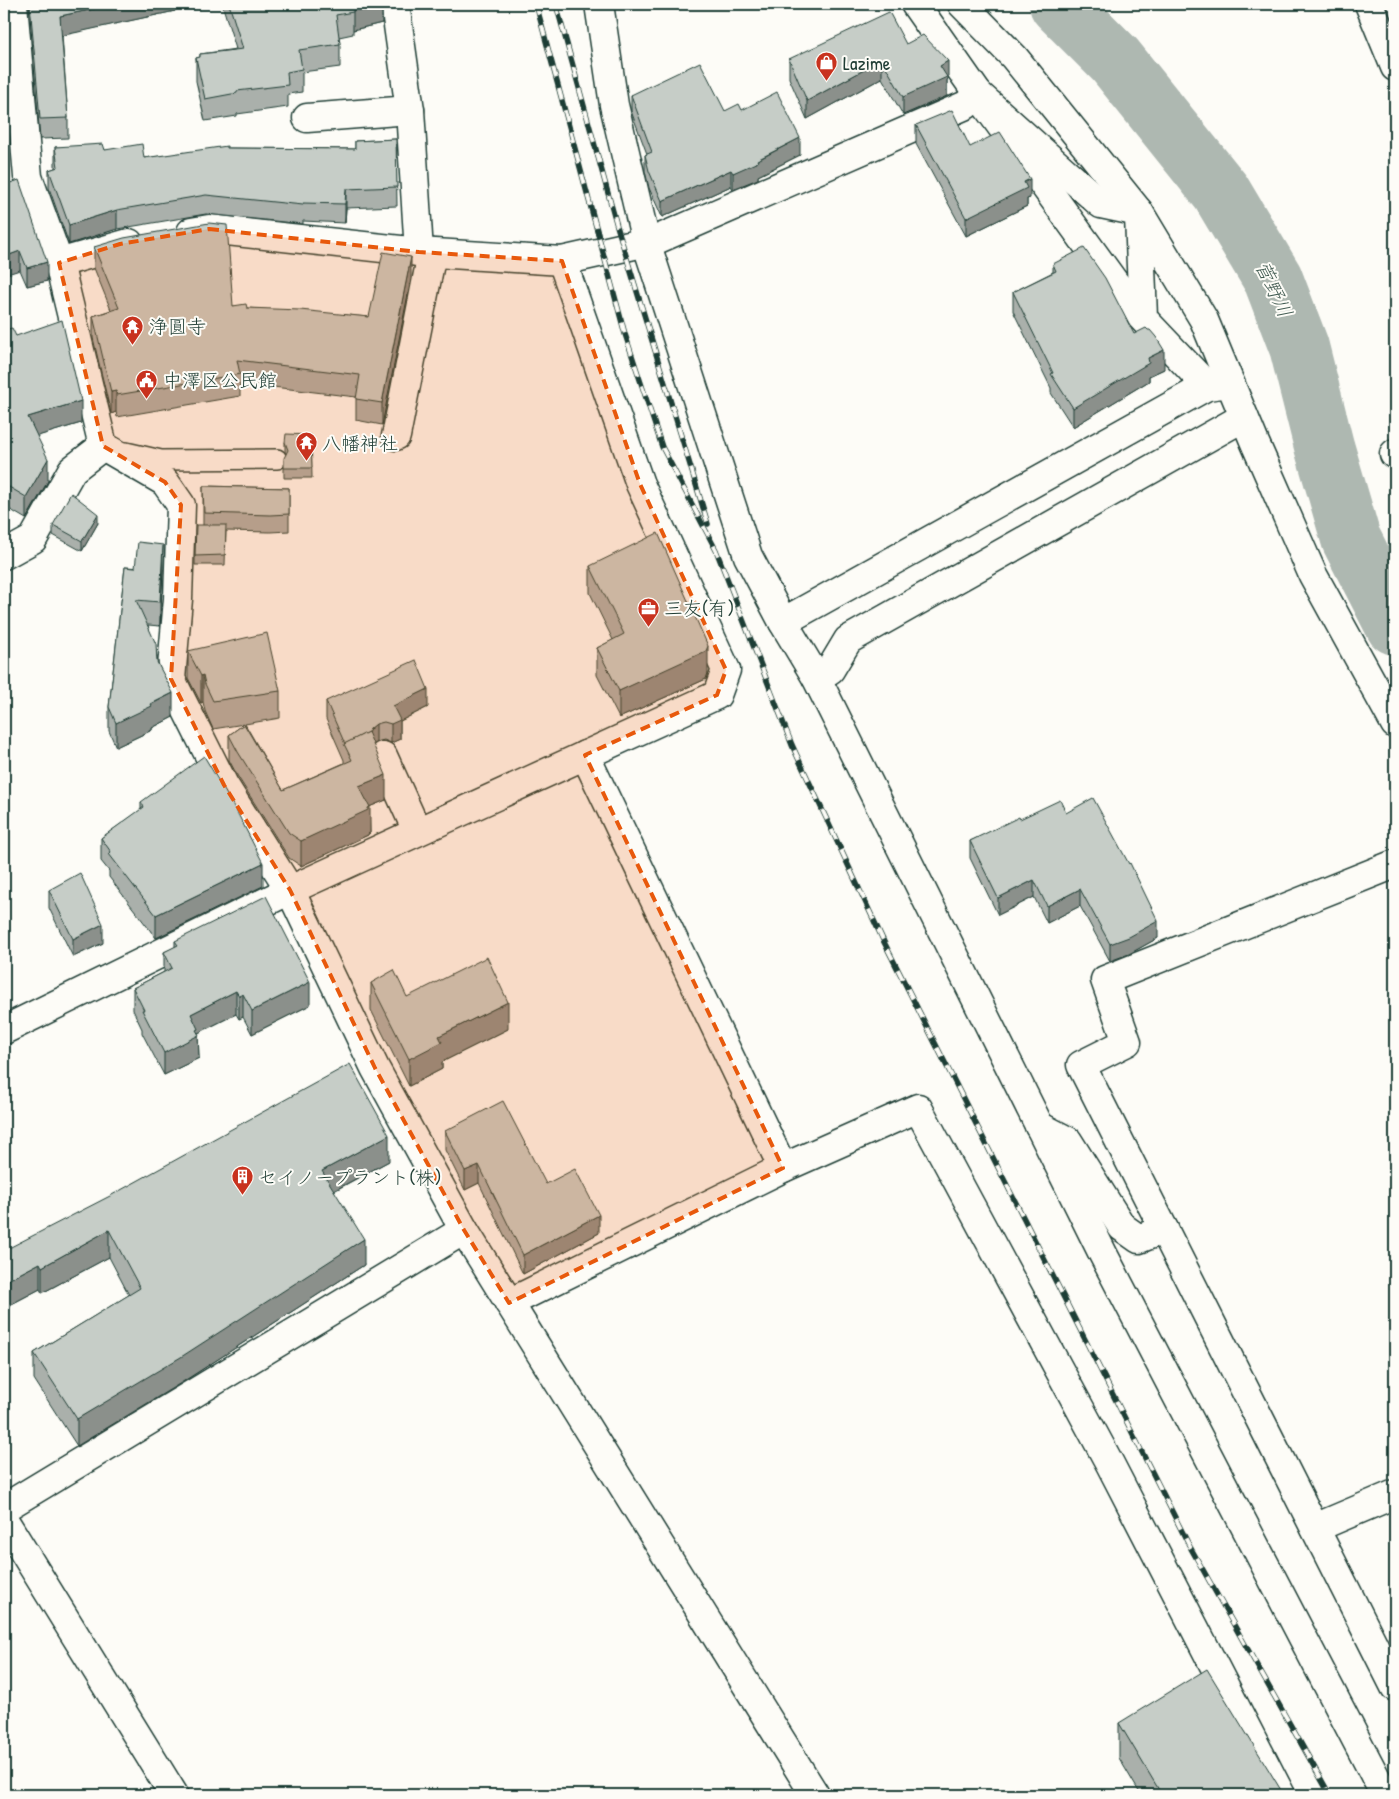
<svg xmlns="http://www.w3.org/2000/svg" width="1399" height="1799" font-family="'Patrick Hand','Klee One',sans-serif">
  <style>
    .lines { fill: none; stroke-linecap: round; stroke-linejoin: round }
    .river { stroke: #aeb8b1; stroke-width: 60 }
    .service-casing { stroke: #1f3d34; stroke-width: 22 }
    .minor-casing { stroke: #1f3d34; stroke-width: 31 }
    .service { stroke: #fdfcf7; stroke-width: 19 }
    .minor { stroke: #fdfcf7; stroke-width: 28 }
    .rail-casing { stroke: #1f3d34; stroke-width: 5.5 }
    .rail { stroke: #fdfcf7; stroke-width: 4; stroke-dasharray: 11; stroke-linecap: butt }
    .wall { fill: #aab0ab; stroke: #1f3d34 }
    .shaded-wall { fill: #8b908b; stroke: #1f3d34 }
    .building { fill: #c6cdc7; stroke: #1f3d34 }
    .marked { fill: #e8590c; fill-opacity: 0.2; stroke: #e8590c; stroke-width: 4; stroke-dasharray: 10 6; stroke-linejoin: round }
    .labels { text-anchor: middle; stroke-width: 4; stroke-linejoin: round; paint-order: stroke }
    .poi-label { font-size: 19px; fill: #1f3d34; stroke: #fdfcf7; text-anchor: start }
    .water-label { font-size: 20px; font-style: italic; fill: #435c53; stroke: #fdfcf7 }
  </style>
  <rect width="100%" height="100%" fill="#fdfcf7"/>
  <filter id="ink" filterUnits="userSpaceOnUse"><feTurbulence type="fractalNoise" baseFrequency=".02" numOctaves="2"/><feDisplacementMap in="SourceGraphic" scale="10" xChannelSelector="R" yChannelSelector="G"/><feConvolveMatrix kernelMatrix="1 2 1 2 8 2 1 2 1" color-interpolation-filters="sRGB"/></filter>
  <g filter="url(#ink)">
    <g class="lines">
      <!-- river -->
      <polyline class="river" points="1059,4 1115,60 1221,192 1273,279 1299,347 1324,446 1351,539 1395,625"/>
      <defs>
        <polyline id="service" points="126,452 161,460 277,459"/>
        <g id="minor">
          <polyline points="13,4 28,177 59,263 103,446 165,482 181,505 178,599 171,679 224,785 290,890 375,1068 464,1230 815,1795"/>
          <polyline points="395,4 410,110 419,252"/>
          <polyline points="599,4 614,105 646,242 748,556 783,622 816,677 830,670 848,640 1244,417"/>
          <polyline points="915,4 978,94 1101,204 1139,212"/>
          <polyline points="962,4 1014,57 1139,212 1204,320 1255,443 1313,575 1395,724"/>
          <polyline points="1369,4 1395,67"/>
          <polyline points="307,118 410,110"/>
          <polyline points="1139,216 1143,317"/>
          <polyline points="191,232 209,229 419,252 562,261 656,240 966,105 978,94 1133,308 1207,386 1230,383"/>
          <polyline points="59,263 129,243"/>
          <polyline points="396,436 432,253"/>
          <polyline points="1394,454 1395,453"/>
          <polyline points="4,555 33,539 72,470 103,446"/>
          <polyline points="783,622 1207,386"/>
          <polyline points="816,677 1103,1254 1385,1795"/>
          <polyline points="585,755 783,1168"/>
          <polyline points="383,756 417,831"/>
          <polyline points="1395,864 1105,980 1127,1042 1081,1065 1395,1687"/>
          <polyline points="4,1030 290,890 717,695 726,670 640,484 562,261"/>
          <polyline points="1039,1126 1068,1141 1122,1227 1139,1239 1164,1229"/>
          <polyline points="509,1303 783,1168 918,1108 1110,1464 1281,1795"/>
          <polyline points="4,1508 464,1230"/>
          <polyline points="4,1520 174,1795"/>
          <polyline points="1315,1528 1395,1494"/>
        </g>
      </defs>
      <!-- service casing -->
      <use href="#service" class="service-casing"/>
      <!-- minor casing -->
      <use href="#minor" class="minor-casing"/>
      <!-- service -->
      <use href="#service" class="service"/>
      <!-- minor -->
      <use href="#minor" class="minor"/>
      <defs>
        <g id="rail">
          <polyline points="536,4 625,334 662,447 716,550 792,745 884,942 1189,1545 1330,1795"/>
          <polyline points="556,4 617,226 708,524"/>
        </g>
      </defs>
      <!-- rail casing -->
      <use href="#rail" class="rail-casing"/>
      <!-- rail -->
      <use href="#rail" class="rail"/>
    </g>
    <!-- wall -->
    <g class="wall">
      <polygon points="29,4 175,4 175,11 62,35 68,118 68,138 40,139"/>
      <polygon points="222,4 382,4 382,23 353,30 353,34 339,37 340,44 340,67 302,72 302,92 288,94 288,107 237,114 237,116 205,121 196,81 196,58 200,57 200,54 236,49"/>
      <polygon points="906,44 948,79 947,80 947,96 903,115 882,78 807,119 789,78 789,59"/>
      <polygon points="4,58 9,119 9,138 4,139"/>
      <polygon points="631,95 725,111 742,110 800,155 758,176 758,179 733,189 731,186 662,217 649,188 645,171 645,155 647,154 631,111"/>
      <polygon points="916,125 970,147 1030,198 1027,199 1027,206 966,236 916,144"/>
      <polygon points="396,139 397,206 346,208 345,223 303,221 303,224 206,214 117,229 69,244 49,188 49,170 55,168 55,147 105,150 144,158 227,148 355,149 355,141"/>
      <polygon points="4,185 47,281 27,286 20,270"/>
      <polygon points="94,247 233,306 247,308 369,317 411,279 382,425 356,420 356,397 240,383 240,396 117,417 116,412 111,414 93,338 93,316 111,310 94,268"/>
      <polygon points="1053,264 1134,334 1164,369 1149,376 1149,381 1073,427 1051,393 1051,388 1013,311 1013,292 1053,272"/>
      <polygon points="4,330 16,336 81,423 37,436 48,481 26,519 4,506"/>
      <polygon points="311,435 312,478 284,478 284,468 286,454 285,452 285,442"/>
      <polygon points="203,486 289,488 289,531 270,532 226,531 225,565 195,565 195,556 203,525"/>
      <polygon points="98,523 82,551 53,535 53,525"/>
      <polygon points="590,566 708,673 706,679 619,718 597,675 597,648 613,640 590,593"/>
      <polygon points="125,567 163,569 160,626 148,625 173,717 152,728 152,730 116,747 109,731 109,707"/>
      <polygon points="188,651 280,691 280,718 245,724 283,790 344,763 344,760 326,719 326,701 428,707 400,721 400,739 391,743 384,740 376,742 373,745 386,800 369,807 370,833 368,834 368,835 301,866 289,858 238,777 229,760 229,735 244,724 213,729 205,711 203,702 201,703 188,678"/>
      <polygon points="141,802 263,886 156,938 109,877 109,871 101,861 101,838 141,810"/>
      <polygon points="1066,813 1158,938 1129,954 1110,961 1080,906 1047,923 1034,897 998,915 970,858 970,841 1020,819"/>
      <polygon points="49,890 103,943 73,957 49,908"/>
      <polygon points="175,941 310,1005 252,1034 243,1017 239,1019 236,1014 198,1033 199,1058 164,1075 142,1033 142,1029 133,1010 133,988 164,972 164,952 175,947"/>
      <polygon points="371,983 407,997 508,1029 442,1062 442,1069 409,1086 371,1010"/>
      <polygon points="445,1131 546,1184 599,1233 523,1274 479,1183 465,1190 445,1150"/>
      <polygon points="389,1161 334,1191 364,1265 181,1383 77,1446 34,1379 34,1353 129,1295 109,1257 42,1293 40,1289 4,1308 4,1248 5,1250"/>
      <polygon points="1119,1723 1284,1795 1141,1795 1119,1758"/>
    </g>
    <!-- shaded-wall -->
    <g class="shaded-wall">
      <polygon points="118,4 175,4 175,11 60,36 60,16"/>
      <polygon points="367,4 382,4 382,23 353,30 353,7"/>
      <polygon points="882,60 882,78 807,119 807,101"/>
      <polygon points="948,61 948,79 947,80 947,96 903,115 903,97 940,66"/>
      <polygon points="800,138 800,155 758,176 758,179 733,189 733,173"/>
      <polygon points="731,170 731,186 662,217 662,201"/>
      <polygon points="1030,179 1030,198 1027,199 1027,206 966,236 966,218"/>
      <polygon points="346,189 346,208 345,223 345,204"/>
      <polygon points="117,210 117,229 69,244 69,225"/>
      <polygon points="20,251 20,270 4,275 4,257"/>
      <polygon points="411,257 411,279 382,425 382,403"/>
      <polygon points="47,262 47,281 27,286 27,268"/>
      <polygon points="1164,350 1164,369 1149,376 1149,381 1073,427 1073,408 1148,358"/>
      <polygon points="116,391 116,412 111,414 111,392"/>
      <polygon points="81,401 81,423 28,439 28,417"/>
      <polygon points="48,459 48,481 26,519 26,497"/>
      <polygon points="98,514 98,523 82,551 82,541"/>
      <polygon points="163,545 163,569 160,626 160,602"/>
      <polygon points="708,646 708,673 706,679 619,718 619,691"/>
      <polygon points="203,675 203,702 201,703 201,676"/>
      <polygon points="428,689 428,707 400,721 400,739 391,743 391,724 393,706"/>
      <polygon points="173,693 173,717 152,728 152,730 116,747 116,723"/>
      <polygon points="376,724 376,742 352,761 370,729"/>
      <polygon points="386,775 386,800 359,811 359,786"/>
      <polygon points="370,807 370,833 368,834 368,835 301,866 301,841"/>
      <polygon points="263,863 263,886 156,938 156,915"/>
      <polygon points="1034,880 1034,897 998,915 998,898"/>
      <polygon points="1080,889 1080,906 1047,923 1047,906"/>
      <polygon points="1158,921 1158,938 1129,954 1110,961 1110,944"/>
      <polygon points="103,924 103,943 73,957 73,939"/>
      <polygon points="310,982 310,1005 252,1034 252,1011"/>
      <polygon points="236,991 236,1014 198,1033 199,1058 164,1075 164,1053 191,1014"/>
      <polygon points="243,994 243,1017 239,1019 239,996"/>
      <polygon points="508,1002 508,1029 442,1062 442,1069 409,1086 409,1059 439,1036"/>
      <polygon points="389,1135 389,1161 322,1197 322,1171"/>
      <polygon points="479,1165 479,1183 465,1190 465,1171"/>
      <polygon points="599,1215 599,1233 523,1274 523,1255"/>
      <polygon points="109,1230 109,1257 42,1293 42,1267"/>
      <polygon points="364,1239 364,1265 181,1383 77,1446 77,1419"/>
      <polygon points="40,1263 40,1289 4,1308 4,1282"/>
    </g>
    <!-- building -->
    <g class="building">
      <polygon points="30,4 118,4 60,16 68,118 40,119"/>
      <polygon points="229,4 367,4 353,7 353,12 336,15 340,44 299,50 302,69 287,72 288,85 237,91 237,93 205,99 196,58 200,57 200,54 243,49"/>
      <polygon points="889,12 906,44 923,35 948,61 940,66 947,77 903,97 882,60 807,101 789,59"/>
      <polygon points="4,58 9,119 4,120"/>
      <polygon points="700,62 725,111 739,104 742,110 777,92 800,138 757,160 758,162 733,173 731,170 662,201 649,171 645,155 652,152 631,95"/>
      <polygon points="952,110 970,147 1000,132 1030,179 1024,182 1027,188 966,218 916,125"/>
      <polygon points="396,139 397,187 346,189 345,204 303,203 303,205 206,195 117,210 69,225 49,170 58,167 55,147 103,144 105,150 142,144 144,158 227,146 227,148 355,149 355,141"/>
      <polygon points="19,180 47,262 27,268 20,251 4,257 4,185"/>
      <polygon points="209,223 227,225 233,306 246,304 247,308 300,310 369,317 383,252 411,257 382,403 356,399 360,375 237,360 240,374 117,395 116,391 111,392 93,316 119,308 94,247 124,238"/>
      <polygon points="1084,248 1105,278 1134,334 1146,328 1148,330 1150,330 1156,337 1164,350 1148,358 1149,363 1073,408 1051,374 1053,373 1013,292 1056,271 1053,264"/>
      <polygon points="62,320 81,401 28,417 48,459 26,497 4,484 4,330 12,328 16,336"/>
      <polygon points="286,434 311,435 312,468 284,468 284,458 288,450 285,442"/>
      <polygon points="203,486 289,488 289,514 270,515 204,513"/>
      <polygon points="71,493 98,514 82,541 53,525"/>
      <polygon points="196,525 226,525 225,555 195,556"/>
      <polygon points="658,533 708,646 706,651 619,691 597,648 624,634 590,566"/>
      <polygon points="138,542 163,545 160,602 136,600 156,644 157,662 173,693 151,704 152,706 116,723 109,707 125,567 135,568"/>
      <polygon points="267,633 280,691 213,701 205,684 203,675 201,676 188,651"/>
      <polygon points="416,660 428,689 393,706 400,720 391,724 384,722 376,724 370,729 368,733 368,732 345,744 326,701"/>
      <polygon points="244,724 283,790 352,760 344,744 368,732 386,775 359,786 370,807 368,808 368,810 301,841 289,833 238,752 229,735"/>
      <polygon points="204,756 237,812 263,863 156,915 109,854 111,852 101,838 144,807 141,802"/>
      <polygon points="1093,798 1129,864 1130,863 1158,921 1129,937 1110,944 1080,889 1047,906 1034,880 998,898 970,841 1019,817 1020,819 1060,800 1066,813"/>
      <polygon points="80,873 103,924 73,939 49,890"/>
      <polygon points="266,896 310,982 252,1011 243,994 239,996 236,991 191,1014 198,1029 196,1030 199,1035 164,1053 142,1010 144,1010 133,988 172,968 164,952 178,945 175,941"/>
      <polygon points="487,957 508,1002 439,1036 442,1042 409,1059 371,983 394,970 407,997"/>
      <polygon points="350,1064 389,1135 322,1171 364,1239 181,1357 77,1419 34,1353 140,1288 109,1230 42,1267 40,1263 4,1282 4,1248 5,1250 110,1196"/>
      <polygon points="503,1101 546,1184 575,1169 599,1215 523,1255 479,1165 465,1171 445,1131"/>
      <polygon points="1207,1669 1284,1795 1162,1795 1119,1723"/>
    </g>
  </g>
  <!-- marked area -->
  <path class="marked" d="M209 229 419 252 562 261 640 484 726 670 717 695 585 755 783 1168 509 1303 464 1230 375 1068 290 890 224 785 171 679 181 505 165 482 103 446 59 263 120 244Z"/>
  <!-- icons -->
  <defs>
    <symbol id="shop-pin" viewBox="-11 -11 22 30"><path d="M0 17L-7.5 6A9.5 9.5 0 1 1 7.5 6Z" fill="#c8321e" stroke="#fdfcf7"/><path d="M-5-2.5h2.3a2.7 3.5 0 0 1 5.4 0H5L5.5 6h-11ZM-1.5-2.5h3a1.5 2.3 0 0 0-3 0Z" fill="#fff"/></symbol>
    <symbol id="temple-pin" viewBox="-11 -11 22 30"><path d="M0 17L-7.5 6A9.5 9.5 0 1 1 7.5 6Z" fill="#c8321e" stroke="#fdfcf7"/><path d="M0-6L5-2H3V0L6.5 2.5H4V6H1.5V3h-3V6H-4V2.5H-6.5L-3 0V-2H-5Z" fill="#fff"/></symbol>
    <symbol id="civic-pin" viewBox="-11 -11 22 30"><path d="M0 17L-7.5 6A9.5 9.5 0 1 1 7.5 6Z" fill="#c8321e" stroke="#fdfcf7"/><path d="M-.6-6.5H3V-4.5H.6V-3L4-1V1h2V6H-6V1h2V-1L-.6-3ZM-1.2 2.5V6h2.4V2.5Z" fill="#fff"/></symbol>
    <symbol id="office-pin" viewBox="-11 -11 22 30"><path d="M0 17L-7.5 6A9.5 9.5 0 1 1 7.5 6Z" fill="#c8321e" stroke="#fdfcf7"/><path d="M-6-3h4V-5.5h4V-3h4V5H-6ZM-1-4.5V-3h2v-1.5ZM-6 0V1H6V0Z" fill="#fff"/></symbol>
    <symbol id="building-pin" viewBox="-11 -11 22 30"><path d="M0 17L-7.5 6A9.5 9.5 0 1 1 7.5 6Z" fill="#c8321e" stroke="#fdfcf7"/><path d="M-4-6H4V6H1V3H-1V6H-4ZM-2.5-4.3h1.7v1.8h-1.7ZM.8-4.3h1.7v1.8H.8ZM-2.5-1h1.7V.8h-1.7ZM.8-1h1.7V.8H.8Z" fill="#fff"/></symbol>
  </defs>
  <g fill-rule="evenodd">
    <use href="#shop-pin" x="814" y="50" width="25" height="34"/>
    <use href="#temple-pin" x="120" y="314" width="25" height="34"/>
    <use href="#civic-pin" x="134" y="368" width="25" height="34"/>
    <use href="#temple-pin" x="294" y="430" width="25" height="34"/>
    <use href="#office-pin" x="636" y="596" width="25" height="34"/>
    <use href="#building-pin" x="230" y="1164" width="25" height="34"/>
  </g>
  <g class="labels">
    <!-- poi labels -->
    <g class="poi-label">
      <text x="843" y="70">Lazime</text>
      <text x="149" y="333">浄圓寺</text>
      <text x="163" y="387">中澤区公民館</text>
      <text x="322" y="450">八幡神社</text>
      <text x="664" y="615">三友(有)</text>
      <text x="258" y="1184">セイノープラント(株)</text>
    </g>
    <!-- water labels -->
    <g class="water-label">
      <text transform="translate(1274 289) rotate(65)" y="7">菅野川</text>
    </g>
  </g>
  <!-- margin -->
  <rect width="1399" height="1799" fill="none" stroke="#fdfcf7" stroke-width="20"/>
  <rect x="10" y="10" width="1379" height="1779" fill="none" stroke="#1f3d34" stroke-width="2" filter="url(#ink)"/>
</svg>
